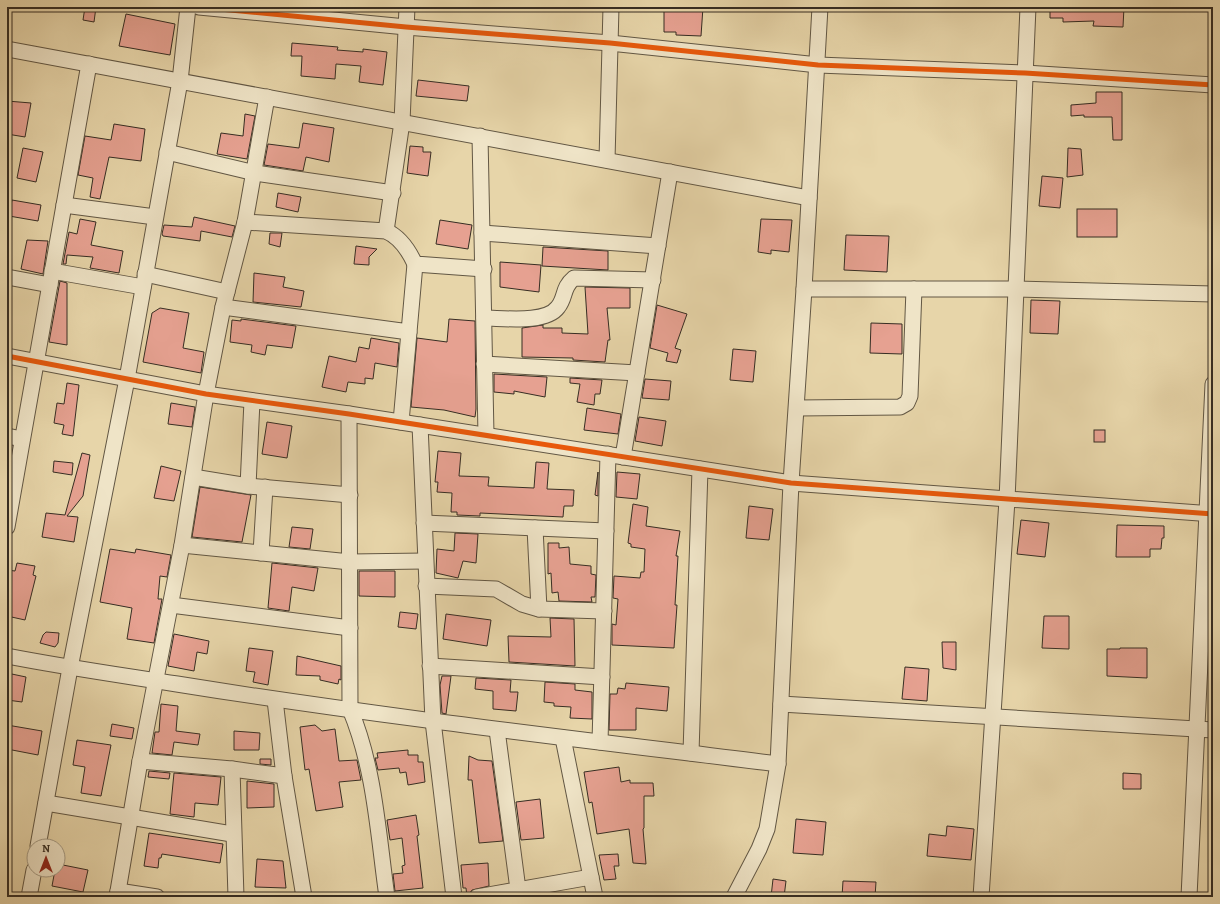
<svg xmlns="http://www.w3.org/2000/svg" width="1220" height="904" font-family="Alegreya,serif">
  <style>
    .building { fill: #e6a191; stroke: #362d23 }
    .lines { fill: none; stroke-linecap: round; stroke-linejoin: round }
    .minor-casing { stroke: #625744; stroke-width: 17 }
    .minor { stroke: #efe4c7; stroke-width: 15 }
    .cycleway-casing { stroke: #efe4c7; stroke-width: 8 }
    .cycleway { stroke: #e8590c; stroke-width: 5 }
  </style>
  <rect width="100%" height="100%" fill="#e7d5a9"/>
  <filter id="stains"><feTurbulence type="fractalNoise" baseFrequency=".005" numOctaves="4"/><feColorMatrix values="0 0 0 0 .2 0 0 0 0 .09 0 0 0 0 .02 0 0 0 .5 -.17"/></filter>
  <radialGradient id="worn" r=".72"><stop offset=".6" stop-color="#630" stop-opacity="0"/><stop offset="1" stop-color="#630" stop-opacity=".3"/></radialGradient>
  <!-- building -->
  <g class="building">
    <polygon points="85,7 96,7 94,22 83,20"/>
    <polygon points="664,7 703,7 701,36 676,35 676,32 664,32"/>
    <polygon points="1050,7 1124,7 1123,27 1093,26 1094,21 1063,22 1063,18 1050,18"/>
    <polygon points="126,14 175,24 170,55 119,46"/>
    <polygon points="292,43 338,47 337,50 363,52 363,49 387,52 383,85 359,82 361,66 336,64 335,79 301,76 302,56 291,56"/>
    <polygon points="418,80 469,86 467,101 416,96"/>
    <polygon points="1096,92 1122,92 1122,140 1113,140 1112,117 1084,117 1084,115 1071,116 1071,105 1096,103"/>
    <polygon points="7,101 31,103 25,137 7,134"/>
    <polygon points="245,114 255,116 247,159 217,154 221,133 243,136"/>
    <polygon points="303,123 334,128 329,162 306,157 303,171 264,165 268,144 299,148"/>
    <polygon points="114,124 145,129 141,161 109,157 100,199 90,197 93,178 78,175 85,136 111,140"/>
    <polygon points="410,146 423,147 423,152 431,152 428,176 407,173"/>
    <polygon points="23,148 43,152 36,182 17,178"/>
    <polygon points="1068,148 1081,149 1083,175 1067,177"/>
    <polygon points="1042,176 1063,178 1060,208 1039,206"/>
    <polygon points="278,193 301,197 298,212 276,207"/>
    <polygon points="12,200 41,205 38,221 9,216"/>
    <rect x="1077" y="209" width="40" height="28"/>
    <polygon points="194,217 235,226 232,237 201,231 200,241 163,236 162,234 164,225 192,227"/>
    <polygon points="80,219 96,222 91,245 123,251 119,273 90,268 93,257 67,255 66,264 63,264 69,232 77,234"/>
    <polygon points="761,219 792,220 789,252 771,250 771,254 758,252"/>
    <polygon points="440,220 472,225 468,249 436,244"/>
    <polygon points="270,233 282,233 280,247 269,244"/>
    <polygon points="846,235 889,236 887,272 844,270"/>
    <polygon points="27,240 48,241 43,274 21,269"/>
    <polygon points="356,246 377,249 369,257 369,265 354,264"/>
    <polygon points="543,247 608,251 608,270 542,266"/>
    <polygon points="500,262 541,265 539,292 500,287"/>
    <polygon points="254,273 285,277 283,287 304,291 301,307 253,302"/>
    <polygon points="60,281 67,283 67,345 49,342"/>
    <polygon points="585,287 630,288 630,308 607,308 610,340 608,340 605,362 573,360 573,358 522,357 522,328 543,325 543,328 562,328 562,333 588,334"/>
    <polygon points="1031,300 1060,301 1058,334 1030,333"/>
    <polygon points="657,305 687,314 675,348 681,350 677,363 666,361 668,353 650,348"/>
    <polygon points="160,308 189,313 183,348 204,352 201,373 143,362 152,313"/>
    <polygon points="241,319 296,326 292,348 267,345 265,355 251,352 252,345 230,342 232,320 241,321"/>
    <polygon points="449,319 475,321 476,409 475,417 444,410 411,407 417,338 447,342"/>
    <polygon points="871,323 902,324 902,354 870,353"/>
    <polygon points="371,338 399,343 397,367 375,363 373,379 365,378 365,384 348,382 346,392 322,387 329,356 356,362 359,347 369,349"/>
    <polygon points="733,349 756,351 753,382 730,380"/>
    <polygon points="494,374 547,377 545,397 514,391 514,394 494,392"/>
    <polygon points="570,378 602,380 600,394 595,394 594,405 577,402 580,384 570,383"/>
    <polygon points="645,379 671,381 669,400 642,398"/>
    <polygon points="67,383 79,385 73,436 62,434 64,425 54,423 57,403 64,404"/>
    <polygon points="171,403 195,407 192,427 168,424"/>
    <polygon points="587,408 621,414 618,434 584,430"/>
    <polygon points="639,417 666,421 662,446 635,441"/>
    <polygon points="267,422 292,426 287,458 262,454"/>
    <rect x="1094" y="430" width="11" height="12"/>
    <polygon points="438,451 461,453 459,476 489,477 488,486 534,488 536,462 549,463 547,489 574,490 573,506 564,506 563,517 480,513 480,516 457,515 457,512 451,512 452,493 437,492 438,482 435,482"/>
    <polygon points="82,453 90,455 83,496 67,516 78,517 74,542 42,537 46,513 65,515"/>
    <polygon points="54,461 73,463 72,475 53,472"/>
    <polygon points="161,466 181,471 174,501 154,498"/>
    <polygon points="598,472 598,496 595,495"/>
    <polygon points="617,472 640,474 637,499 616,497"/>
    <polygon points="200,487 251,495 242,542 192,537"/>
    <polygon points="633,504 648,507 646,526 680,531 676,556 678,556 675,605 677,605 674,648 612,645 612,624 616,625 618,599 613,598 614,576 640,578 641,572 644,572 645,549 631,547 631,544 628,543"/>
    <polygon points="749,506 773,509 769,540 746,538"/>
    <polygon points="1021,520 1049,523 1045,557 1017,554"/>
    <polygon points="1117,525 1164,526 1164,538 1162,538 1161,549 1150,549 1150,557 1116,557"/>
    <polygon points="292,527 313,529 310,549 289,547"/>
    <polygon points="455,533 478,534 476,563 463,561 458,578 436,573 437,549 454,551"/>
    <polygon points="548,543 559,543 559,548 569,547 570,564 591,566 591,574 596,575 595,597 591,597 592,602 559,601 558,592 552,593 551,573 548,574"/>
    <polygon points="110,549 135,553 136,549 171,555 167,577 160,576 158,599 162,599 154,643 127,639 132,608 100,602"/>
    <polygon points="17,563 35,566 33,575 36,576 25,620 7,616 7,570 15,571"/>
    <polygon points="272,563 318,568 314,591 292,587 289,611 268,608"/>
    <polygon points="359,571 395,571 395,597 359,596"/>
    <polygon points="400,612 418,614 416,629 398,627"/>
    <polygon points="446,614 491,620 487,646 443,639"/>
    <polygon points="1044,616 1069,616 1069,649 1042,648"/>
    <polygon points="550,618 574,619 575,666 509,662 508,636 551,637"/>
    <polygon points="46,632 59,633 58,643 55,647 40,643 43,635"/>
    <polygon points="174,634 209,641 207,654 197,652 194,671 168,666"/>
    <polygon points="942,642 956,642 956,670 943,668"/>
    <polygon points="249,648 273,651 268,685 253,682 255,672 246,671"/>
    <polygon points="1120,648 1147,648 1147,678 1107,676 1107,649 1120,649"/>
    <polygon points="297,656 341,666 341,680 339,679 338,684 320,680 320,676 296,675"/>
    <polygon points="905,667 929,669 927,701 902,699"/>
    <polygon points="7,673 26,677 22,702 7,700"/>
    <polygon points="442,676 451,676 446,714 442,713 440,685"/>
    <polygon points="476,678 511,680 510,692 518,692 516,711 493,709 493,691 475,689"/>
    <polygon points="545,682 575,684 575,690 592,692 592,719 570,718 571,707 554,706 554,703 544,702"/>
    <polygon points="626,683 669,687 667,711 636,708 636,730 609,730 610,694 617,694 618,688 625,689"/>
    <polygon points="161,704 178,706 176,731 200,734 198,745 174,742 172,755 152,753 155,732 159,732"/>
    <polygon points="112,724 134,728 132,739 110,736"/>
    <polygon points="7,725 42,731 38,755 7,749"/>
    <polygon points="315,725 322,731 335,729 339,761 357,760 361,780 339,782 343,807 316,811 309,769 305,770 300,727"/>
    <polygon points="234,731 260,733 259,750 234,750"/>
    <polygon points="77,740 111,745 101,796 81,793 85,767 73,765"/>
    <polygon points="408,750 408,755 418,755 418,762 423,762 425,782 408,785 406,772 400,773 399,768 378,770 375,758 378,758 377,753"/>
    <polygon points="469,756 478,760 492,761 503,841 479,843 472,780 468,780"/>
    <polygon points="260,759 271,759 271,765 260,764"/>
    <polygon points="619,767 621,782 630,780 630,783 653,783 654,796 644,796 644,828 643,829 646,864 633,863 629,829 597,834 592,802 589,803 584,772"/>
    <polygon points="149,771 170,773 169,779 148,777"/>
    <polygon points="174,773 221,777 218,805 195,803 194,817 170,814"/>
    <polygon points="1123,773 1141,774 1141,789 1123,789"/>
    <polygon points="247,781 274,784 274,807 247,808"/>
    <polygon points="540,799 544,838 521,840 516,802"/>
    <polygon points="416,815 419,835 417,836 423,888 395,891 393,874 403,873 402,866 405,865 402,838 390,840 387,820"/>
    <polygon points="796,819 826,822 823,855 793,853"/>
    <polygon points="947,826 974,829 971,860 927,856 929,834 946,836"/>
    <polygon points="149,833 223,844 220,863 162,854 161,858 159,858 158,868 144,866"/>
    <polygon points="618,854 619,866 614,866 616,879 604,880 599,855"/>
    <polygon points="257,859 283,861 286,888 255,887"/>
    <polygon points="488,863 489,886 472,890 467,897 466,888 463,888 461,865"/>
    <polygon points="58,864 88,870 83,892 52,886 55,870 58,870"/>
    <polygon points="773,879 786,881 784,897 771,897"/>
    <polygon points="843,881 876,882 875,897 842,897"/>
  </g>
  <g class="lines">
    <defs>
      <g id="minor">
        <polyline points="199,7 406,27 610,43 818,65 1025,73 1213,85"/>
        <polyline points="7,49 809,198"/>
        <polyline points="480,136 486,435"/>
        <polyline points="167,152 255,173 393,193"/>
        <polyline points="607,160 611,7"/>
        <polyline points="64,205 155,217"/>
        <path d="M245 222 386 231C400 237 409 251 415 264L484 269"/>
        <polyline points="386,231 402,122 407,7"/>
        <polyline points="482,233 658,246"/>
        <polyline points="52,271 143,287"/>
        <polyline points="145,274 227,292"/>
        <polyline points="7,277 50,285"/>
        <polyline points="804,289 1016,289 1213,294"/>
        <polyline points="223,307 409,332 415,264"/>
        <path d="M484 318C503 318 546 324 558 307 566 297 562 288 574 278L653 280"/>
        <polyline points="7,356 206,394 349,414 791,483 1213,514"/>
        <polyline points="484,364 637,373"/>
        <polyline points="797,408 900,407 907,403 910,396 914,289"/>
        <path d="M349 414 350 709C375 769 378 834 387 897"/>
        <polyline points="401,422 409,332"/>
        <polyline points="420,425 433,721 454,897"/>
        <polyline points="7,436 22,439"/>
        <polyline points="623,457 670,172"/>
        <polyline points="193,477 248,486 350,495"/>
        <polyline points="248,486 252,401"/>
        <polyline points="424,523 606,531"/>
        <polyline points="7,527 89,64"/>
        <polyline points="535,528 539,609"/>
        <polyline points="182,545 350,562 425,561"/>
        <polyline points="261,553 265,487"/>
        <polyline points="426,586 496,589 522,604 539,609 604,611"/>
        <polyline points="171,605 350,628"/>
        <path d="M7 656C63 667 120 675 177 684 376 716 577 739 778 764"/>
        <polyline points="430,666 602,677"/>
        <polyline points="275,700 284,776 304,897"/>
        <polyline points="781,704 1213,730"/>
        <polyline points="497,730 519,897"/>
        <polyline points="563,738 595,897"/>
        <polyline points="600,742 608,454"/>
        <polyline points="691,753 700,469"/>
        <polyline points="140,761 232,769 284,776"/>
        <polyline points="232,769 236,897"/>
        <polyline points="46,803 232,834"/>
        <polyline points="38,846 70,668 127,379 180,81 188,7"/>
        <polyline points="118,891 157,897"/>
        <polyline points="29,897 34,870"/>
        <polyline points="117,897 140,761 182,545 206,394 223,307 245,222 267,97"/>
        <polyline points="477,897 591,877"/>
        <polyline points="734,897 759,849 767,829 778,764 791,483 804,289 820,7"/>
        <polyline points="981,897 1007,500 1028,7"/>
        <polyline points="1189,897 1213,384"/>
      </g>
    </defs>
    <!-- minor casing -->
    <use href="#minor" class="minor-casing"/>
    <!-- minor -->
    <use href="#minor" class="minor"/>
    <defs>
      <g id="cycleway">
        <polyline points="199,7 406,27 610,43 818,65 1025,73 1213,85"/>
        <polyline points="7,356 206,394 349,414 791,483 1213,514"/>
      </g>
    </defs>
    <!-- cycleway casing -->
    <use href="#cycleway" class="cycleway-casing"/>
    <!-- cycleway -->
    <use href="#cycleway" class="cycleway"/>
  </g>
  <!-- margin -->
  <rect width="1220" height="904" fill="none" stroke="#e7d5a9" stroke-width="24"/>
  <rect x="8" y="8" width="1204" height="888" fill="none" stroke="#362d23" stroke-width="2"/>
  <rect x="12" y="12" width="1196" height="880" fill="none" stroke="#362d23"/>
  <!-- north arrow -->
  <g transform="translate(46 858)"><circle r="19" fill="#efe4c7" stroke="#a59b85"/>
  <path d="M0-3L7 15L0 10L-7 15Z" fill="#8f2418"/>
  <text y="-6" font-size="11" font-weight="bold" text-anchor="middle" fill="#362d23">N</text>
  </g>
  <rect width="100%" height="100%" filter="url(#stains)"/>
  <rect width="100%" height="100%" fill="url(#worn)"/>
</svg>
